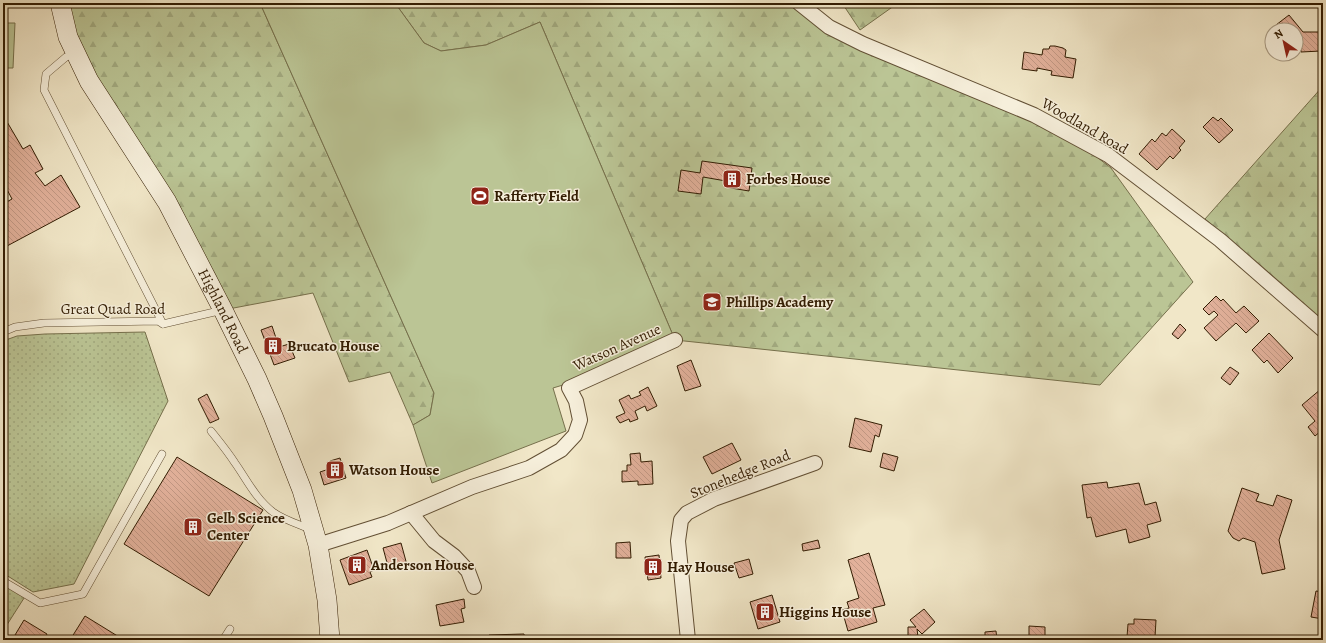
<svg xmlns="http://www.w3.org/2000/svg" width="1326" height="643" font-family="Alegreya,serif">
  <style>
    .grass { fill: url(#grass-dots); stroke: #76704c }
    .forest { fill: url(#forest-firs); stroke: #76704c }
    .park { fill: #bbc595; stroke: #76704c }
    .building { fill: url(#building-back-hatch); stroke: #321c02 }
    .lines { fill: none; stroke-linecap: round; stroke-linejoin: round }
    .lane-casing { stroke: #624f34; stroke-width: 8 }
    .street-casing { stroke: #624f34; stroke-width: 16 }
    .secondary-casing { stroke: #321c02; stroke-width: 20 }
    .lane { stroke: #f6efdb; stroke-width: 7 }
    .street { stroke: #f6efdb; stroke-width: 14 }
    .secondary { stroke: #f6efdb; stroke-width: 19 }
    .labels { text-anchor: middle; stroke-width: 3; stroke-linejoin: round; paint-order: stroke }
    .street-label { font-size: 15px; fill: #321c02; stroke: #f6efdb }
    .poi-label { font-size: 15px; font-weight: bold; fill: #321c02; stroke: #f6efdb; text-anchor: start }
  </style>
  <defs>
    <pattern id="grass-dots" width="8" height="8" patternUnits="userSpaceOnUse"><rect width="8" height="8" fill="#bbc595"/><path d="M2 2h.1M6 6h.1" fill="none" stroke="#a1a97f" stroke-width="1.8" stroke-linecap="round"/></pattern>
    <pattern id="forest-firs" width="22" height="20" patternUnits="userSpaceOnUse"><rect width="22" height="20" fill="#bbc595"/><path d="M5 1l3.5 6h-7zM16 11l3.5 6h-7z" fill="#a1a97f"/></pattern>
    <pattern id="building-back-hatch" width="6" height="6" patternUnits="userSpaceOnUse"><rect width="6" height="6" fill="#e2b19b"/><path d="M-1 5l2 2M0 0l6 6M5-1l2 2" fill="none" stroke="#c29884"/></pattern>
  </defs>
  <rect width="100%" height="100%" fill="#f1e7c8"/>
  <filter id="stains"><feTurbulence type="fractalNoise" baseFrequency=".005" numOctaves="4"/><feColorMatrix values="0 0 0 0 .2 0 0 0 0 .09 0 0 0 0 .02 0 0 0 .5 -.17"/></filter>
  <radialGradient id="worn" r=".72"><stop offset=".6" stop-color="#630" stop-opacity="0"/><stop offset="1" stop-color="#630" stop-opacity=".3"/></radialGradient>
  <!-- grass -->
  <g class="grass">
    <polygon points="145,332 168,401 74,584 33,592 3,573 3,341 17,336 45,334"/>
    <polygon points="3,581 26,595 3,631"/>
  </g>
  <!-- forest -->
  <g class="forest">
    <polygon points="60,3 260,3 434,393 430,415 413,425 390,372 349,382 313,293 223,310 126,140"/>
    <polygon points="395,3 799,3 829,27 1062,130 1111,168 1193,282 1100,385 675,340 540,22 486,45 441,51 424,43"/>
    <polygon points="842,3 898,3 860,30"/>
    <polygon points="1323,86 1323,322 1205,219"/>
  </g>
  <!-- park -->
  <g class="park">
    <polygon points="260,3 395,3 424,43 441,51 486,45 540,22 675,340 596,375 553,388 566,431 432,483 413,425 430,415 434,393"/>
    <polygon points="3,23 15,23 13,68 3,68"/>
  </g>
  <!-- building -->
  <g class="building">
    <polygon points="1289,15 1303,32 1321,32 1321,51 1301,52 1301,38 1296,41 1296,30 1280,30 1276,25"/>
    <polygon points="1050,46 1055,46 1063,48 1066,50 1065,57 1076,59 1073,78 1051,75 1052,71 1037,68 1037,71 1022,69 1024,52 1042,55 1043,49 1049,49"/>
    <polygon points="3,115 23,149 30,145 43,169 35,173 45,186 61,175 80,207 7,246 3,234 3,204 12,199 3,182"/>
    <polygon points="1213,117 1218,121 1221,118 1233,130 1219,143 1203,127"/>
    <polygon points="1172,129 1185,141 1179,148 1181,150 1173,159 1170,156 1157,170 1139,154 1152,139 1155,142 1162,133 1166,136"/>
    <polygon points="702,161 752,168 749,191 725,187 726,181 703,177 701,194 678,191 681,170 700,173"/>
    <polygon points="1216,296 1221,301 1223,299 1236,313 1244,306 1259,321 1246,333 1236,323 1216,341 1204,328 1218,315 1214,311 1209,315 1203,309"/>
    <polygon points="1180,324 1186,330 1178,339 1172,334"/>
    <polygon points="272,326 279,347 289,344 295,358 274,365 261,330"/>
    <polygon points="1269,333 1293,358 1278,373 1267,360 1264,363 1252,350"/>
    <polygon points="691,360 701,386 685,391 677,366"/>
    <polygon points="1230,367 1239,373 1230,385 1221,378"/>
    <polygon points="648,387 657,406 647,411 645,406 635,411 638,419 630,422 629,419 620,423 616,417 625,413 619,400 629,395 631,399 641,395 639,392"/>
    <polygon points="1321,389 1323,391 1323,434 1321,431 1315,436 1308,427 1315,421 1302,405"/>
    <polygon points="207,394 219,419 210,423 198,399"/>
    <polygon points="855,418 882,425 879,437 875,435 871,452 849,447"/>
    <polygon points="732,443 741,460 712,474 703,457"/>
    <polygon points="640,453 641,462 652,461 653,484 638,485 638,481 622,482 622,471 627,471 627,465 631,465 630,454"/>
    <polygon points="883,453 898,457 894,471 880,467"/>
    <polygon points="177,457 263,510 209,596 124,544"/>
    <polygon points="340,458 346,478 324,485 320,472 332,468 330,461"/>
    <polygon points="1107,482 1108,488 1139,483 1145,505 1156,502 1161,521 1147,525 1150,537 1129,543 1126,529 1096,537 1091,517 1087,518 1082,485"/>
    <polygon points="1242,488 1259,494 1256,501 1273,506 1277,495 1292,500 1279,540 1285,569 1262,574 1255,542 1243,538 1239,541 1233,538 1228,531"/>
    <polygon points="818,540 820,548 803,551 802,544"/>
    <polygon points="630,542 631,558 616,558 616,543"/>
    <polygon points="401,543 407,565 389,570 383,548"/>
    <polygon points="367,550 374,570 370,572 372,577 349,585 340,560"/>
    <polygon points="869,553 885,605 873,608 877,622 848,631 842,610 849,608 847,602 859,598 848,560"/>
    <polygon points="659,555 661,578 648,580 645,557"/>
    <polygon points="749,559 753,574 739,578 734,563"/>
    <polygon points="1316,591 1323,592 1323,619 1311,617"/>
    <polygon points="772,595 780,622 758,629 750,602"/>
    <polygon points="464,599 465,608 461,609 464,622 440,626 436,605"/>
    <polygon points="924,609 935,622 922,634 917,629 918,637 922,636 921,640 901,640 900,637 908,637 908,627 916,627 910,620"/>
    <polygon points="85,616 124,640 70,640"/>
    <polygon points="1134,619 1156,620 1155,637 1144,637 1144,640 1119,640 1119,636 1127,637 1128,624 1134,624"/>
    <polygon points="24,620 47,634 44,640 12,640"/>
    <polygon points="1029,626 1045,627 1045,638 1058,638 1058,640 1026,640 1026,636 1029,636"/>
    <polygon points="996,631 997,640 969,640 985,638 985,632"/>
    <polygon points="524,634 525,640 489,640 489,635"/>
    <rect x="576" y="638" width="19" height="2"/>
  </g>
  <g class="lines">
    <defs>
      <g id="lane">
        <polyline points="76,53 66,57 46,74 44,90 163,324"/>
        <polyline points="3,332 15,327 44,323 158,321 163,324 223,310"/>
        <path d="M211 431C219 441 228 452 235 463 247 480 256 499 273 512 284 520 298 524 310 529"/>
        <polyline points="3,581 40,603 83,594 162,454"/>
        <polyline points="223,640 230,629"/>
      </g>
      <g id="street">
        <polyline points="799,3 829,27 863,44 1034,115 1108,155 1220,240 1323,330"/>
        <polyline points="411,513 434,541 454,556 468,571 474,587"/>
        <polyline points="318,545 388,523 472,487 529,468 561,450 575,435 580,420 576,401 569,388 675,340"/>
        <polyline points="688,640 678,541 681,520 687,513 714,499 815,463"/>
      </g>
      <g id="secondary">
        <path id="s1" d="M60 3 68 37 89 81 167 202 223 310 257 379 273 416 302 490 318 545 327 600 330 640"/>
      </g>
    </defs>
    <!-- lane casing -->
    <use href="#lane" class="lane-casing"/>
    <!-- street casing -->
    <use href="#street" class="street-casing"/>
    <!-- secondary casing -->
    <use href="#secondary" class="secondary-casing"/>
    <!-- lane -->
    <use href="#lane" class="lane"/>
    <!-- street -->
    <use href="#street" class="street"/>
    <!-- secondary -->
    <use href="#secondary" class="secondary"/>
  </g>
  <!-- icons -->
  <defs>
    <symbol id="building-square" viewBox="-11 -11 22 22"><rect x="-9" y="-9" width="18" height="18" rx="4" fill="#8f2418" stroke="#f6efdb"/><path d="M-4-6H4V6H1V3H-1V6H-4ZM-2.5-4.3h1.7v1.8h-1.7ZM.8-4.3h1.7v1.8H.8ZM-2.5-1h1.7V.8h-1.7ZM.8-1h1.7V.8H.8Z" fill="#fff"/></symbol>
    <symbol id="stadium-square" viewBox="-11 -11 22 22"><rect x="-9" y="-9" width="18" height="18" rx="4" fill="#8f2418" stroke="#f6efdb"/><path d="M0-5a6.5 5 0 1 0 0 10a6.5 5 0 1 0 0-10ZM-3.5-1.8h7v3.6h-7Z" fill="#fff"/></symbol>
    <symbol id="school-square" viewBox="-11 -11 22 22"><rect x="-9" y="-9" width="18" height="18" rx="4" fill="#8f2418" stroke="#f6efdb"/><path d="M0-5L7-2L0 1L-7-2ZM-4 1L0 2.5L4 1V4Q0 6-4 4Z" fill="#fff"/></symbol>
  </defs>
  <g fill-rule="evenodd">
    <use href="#building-square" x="721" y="168" width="22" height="22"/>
    <use href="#stadium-square" x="469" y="185" width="22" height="22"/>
    <use href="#school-square" x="701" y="291" width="22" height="22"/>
    <use href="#building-square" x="262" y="335" width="22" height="22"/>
    <use href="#building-square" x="324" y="459" width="22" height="22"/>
    <use href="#building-square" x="182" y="516" width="22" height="22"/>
    <use href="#building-square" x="346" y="554" width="22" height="22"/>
    <use href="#building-square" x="642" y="556" width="22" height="22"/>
    <use href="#building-square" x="754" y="601" width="22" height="22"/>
  </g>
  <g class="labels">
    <!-- street labels -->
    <g class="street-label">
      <text transform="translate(1085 126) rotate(30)" y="5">Woodland Road</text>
      <text x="113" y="314">Great Quad Road</text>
      <text dy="5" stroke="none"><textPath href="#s1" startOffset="350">Highland Road</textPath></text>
      <text transform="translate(617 347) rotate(-24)" y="5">Watson Avenue</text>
      <text transform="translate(740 474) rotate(-22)" y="5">Stonehedge Road</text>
    </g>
    <!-- poi labels -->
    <g class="poi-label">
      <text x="746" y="184">Forbes House</text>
      <text x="494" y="201">Rafferty Field</text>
      <text x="726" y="307">Phillips Academy</text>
      <text x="287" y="351">Brucato House</text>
      <text x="349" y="475">Watson House</text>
      <text x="207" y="523">Gelb Science<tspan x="207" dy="17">Center</tspan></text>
      <text x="371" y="570">Anderson House</text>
      <text x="667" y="572">Hay House</text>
      <text x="779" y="617">Higgins House</text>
    </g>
  </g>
  <!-- margin -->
  <rect width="1326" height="643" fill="none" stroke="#f1e7c8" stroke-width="16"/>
  <rect x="4" y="4" width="1318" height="635" fill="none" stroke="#321c02" stroke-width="2"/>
  <rect x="8" y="8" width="1310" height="627" fill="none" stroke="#321c02"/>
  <!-- north arrow -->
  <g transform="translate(1284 42) rotate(326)"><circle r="19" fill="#f6efdb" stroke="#a89b84"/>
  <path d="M0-3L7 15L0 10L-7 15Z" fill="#8f2418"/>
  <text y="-6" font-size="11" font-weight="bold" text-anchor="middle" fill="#321c02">N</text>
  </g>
  <rect width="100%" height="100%" filter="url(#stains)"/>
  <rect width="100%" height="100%" fill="url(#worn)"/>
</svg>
